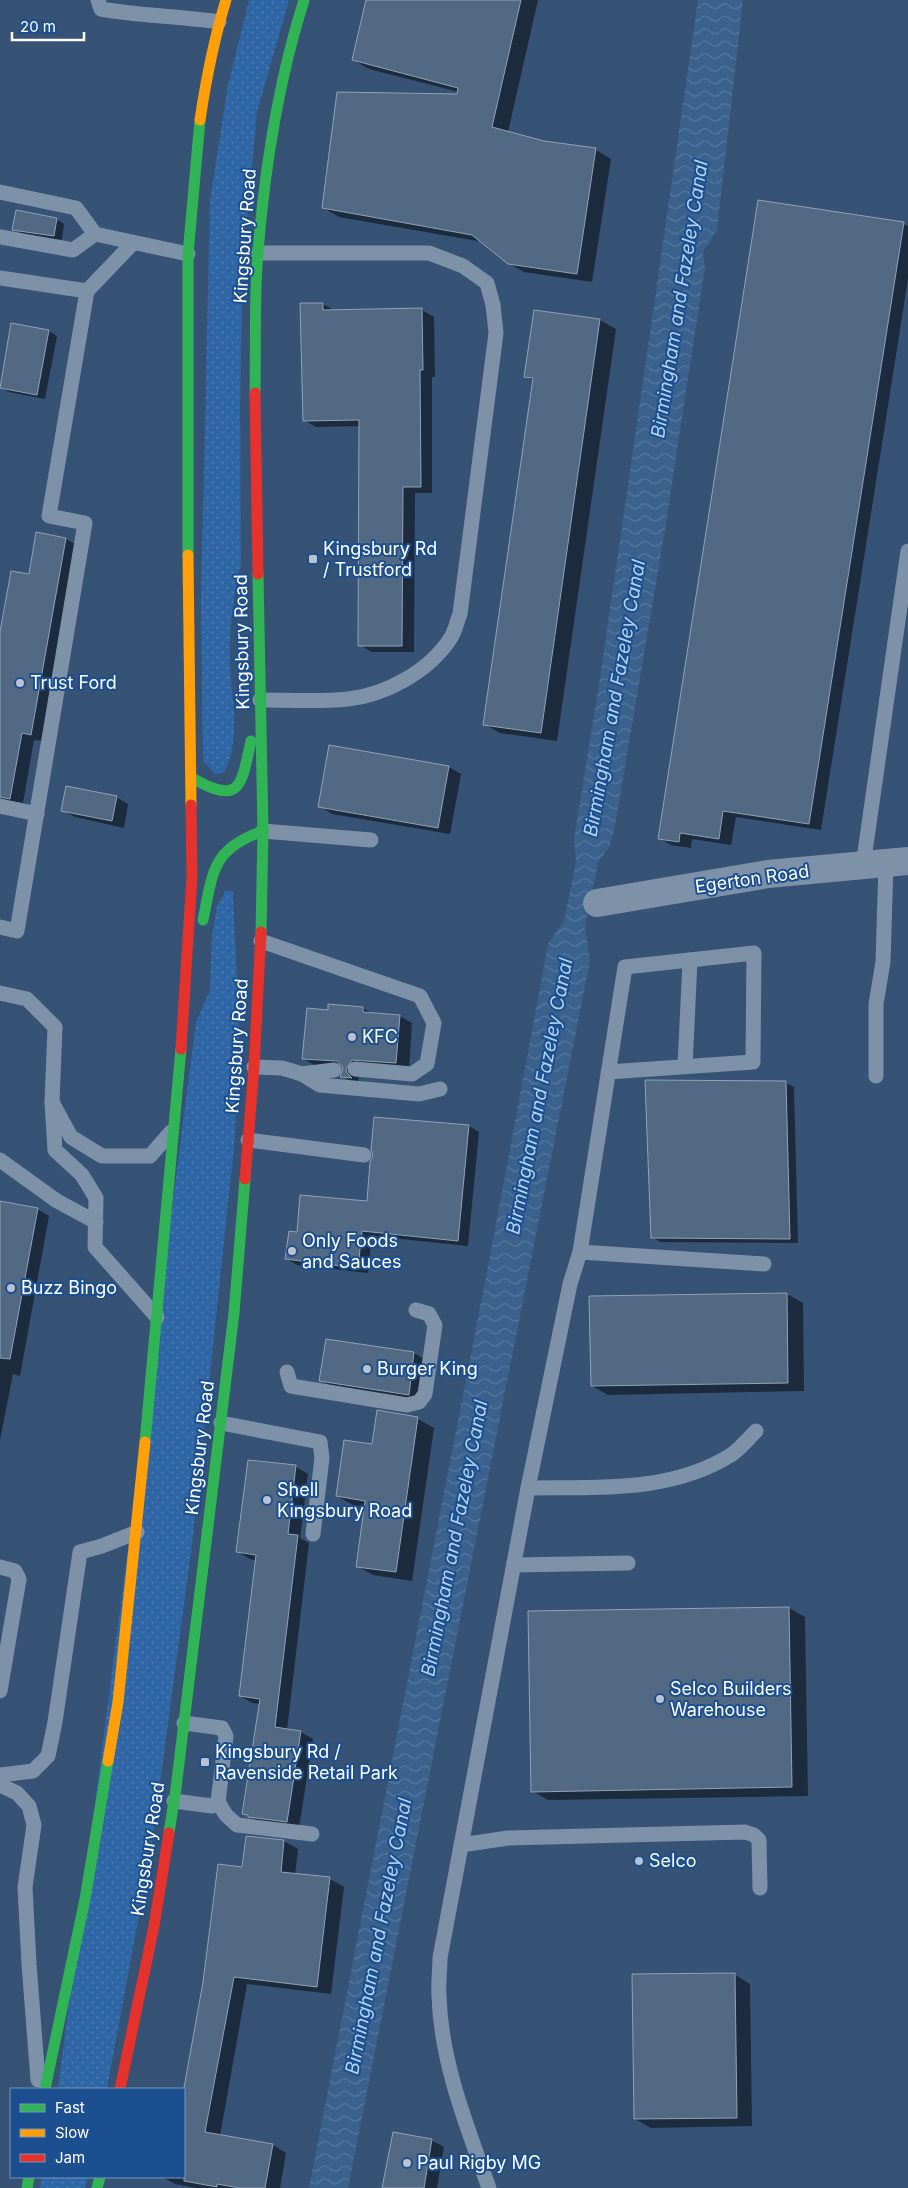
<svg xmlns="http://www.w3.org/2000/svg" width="908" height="2188" font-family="Inter,sans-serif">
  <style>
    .grass { fill: url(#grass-dots) }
    .water { fill: url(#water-waves) }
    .shadow { fill: #0007 }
    .building { fill: #526984; stroke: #92a2b6 }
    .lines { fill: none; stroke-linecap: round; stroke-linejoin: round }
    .lane { stroke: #7d92a8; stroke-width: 15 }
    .street { stroke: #7d92a8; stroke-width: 28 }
    .fast { stroke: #30b455; stroke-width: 11 }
    .slow { stroke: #ff9f0a; stroke-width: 11 }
    .jam { stroke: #e5322d; stroke-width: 11 }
    .poi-dot { fill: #b9c2ce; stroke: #1b4f8f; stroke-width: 2 }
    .labels { text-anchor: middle; stroke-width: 4; stroke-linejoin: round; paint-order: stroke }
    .street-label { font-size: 18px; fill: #fff; stroke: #1b4f8f }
    .poi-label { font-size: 18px; fill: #fff; stroke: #1b4f8f; text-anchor: start }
    .water-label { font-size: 19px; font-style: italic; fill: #b5d3f5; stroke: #1b4f8f }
  </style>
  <defs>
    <pattern id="grass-dots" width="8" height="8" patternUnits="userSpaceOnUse" patternTransform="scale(1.25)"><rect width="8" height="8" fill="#2f66a5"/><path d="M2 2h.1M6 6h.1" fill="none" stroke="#4e7db2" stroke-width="1.8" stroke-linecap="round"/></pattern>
    <pattern id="water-waves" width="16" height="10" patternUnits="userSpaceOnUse" patternTransform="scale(1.25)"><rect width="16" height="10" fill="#3b618d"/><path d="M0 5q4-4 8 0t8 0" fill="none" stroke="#58799e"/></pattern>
  </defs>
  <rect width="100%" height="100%" fill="#365274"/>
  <!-- grass -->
  <g class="grass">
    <path d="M249 0H289L257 112 243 263 240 407 241 564C233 595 229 630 230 663 231 698 242 740 224 772L216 775 203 761 201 600 210 200 228 85Z"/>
    <polygon points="226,890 233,892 239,1027 235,1138 192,1545 151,1850 107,2089 58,2089 196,1022 210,990 212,936 217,906"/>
    <polygon points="42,2177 88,2177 85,2188 40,2188"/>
  </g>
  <!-- water -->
  <polygon class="water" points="698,0 743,0 717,230 703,252 705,267 665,530 615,826 610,846 598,863 585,926 590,961 348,2188 309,2188 495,1230 548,944 564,920 576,862 574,842 576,826 599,685"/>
  <!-- shadow -->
  <g class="shadow">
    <polygon points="368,0 538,0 508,132 544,142 596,150 611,159 592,282 524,272 508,263 483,242 339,217 324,208 458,95 459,92 369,69 353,60"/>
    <polygon points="56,219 64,224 62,240 22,234 14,229"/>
    <polygon points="903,224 908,226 908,279 821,830 736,817 731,845 692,839 691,848 671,845 659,838"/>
    <polygon points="323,304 335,311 422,310 434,317 435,377 432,377 432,493 415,493 414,652 372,652 360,645 361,426 316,427 304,420"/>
    <polygon points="600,320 616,329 557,741 500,733 484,724 534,381 526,376"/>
    <polygon points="12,325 49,331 57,336 45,399 9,392 1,388"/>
    <polygon points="66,539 78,546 43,741 34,740 23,803 5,800 0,798 0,639 30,575"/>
    <polygon points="449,767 461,774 450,834 332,814 320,806"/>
    <polygon points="116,797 128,804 124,828 75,817 62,810"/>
    <polygon points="363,1008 373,1014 400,1016 412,1023 409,1070 358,1076 359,1082 354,1083 342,1076 345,1067 316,1066 304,1059 329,1011"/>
    <polygon points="786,1083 794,1087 798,1243 660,1242 652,1237"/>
    <polygon points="375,1118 469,1126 479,1132 468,1246 372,1236 368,1273 297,1265 287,1259 298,1233 368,1202 375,1156"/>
    <polygon points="0,1203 37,1209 49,1216 20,1376 13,1374 0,1440"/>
    <polygon points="787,1294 803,1303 804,1391 608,1395 592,1386"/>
    <polygon points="327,1340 414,1353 426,1360 421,1401 333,1388 321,1380"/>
    <polygon points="418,1419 434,1428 412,1581 373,1575 357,1566 365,1507 353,1505 337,1496 373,1445"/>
    <polygon points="296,1467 308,1474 300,1538 309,1543 287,1730 301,1732 313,1739 299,1828 262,1823 243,1813 261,1704 252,1703 240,1696 256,1560 250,1559 238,1552"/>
    <polygon points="789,1608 805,1617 808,1796 548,1800 532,1791 530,1612"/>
    <polygon points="284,1841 298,1849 295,1875 330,1879 344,1887 331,1994 247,1984 220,2136 273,2145 286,2153 280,2188 196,2188 175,2184 162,2177 184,2177 184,2094 204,1982 243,1868"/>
    <polygon points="734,1974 750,1984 752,2126 651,2128 635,2119"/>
    <polygon points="431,2140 444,2147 437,2188 383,2188"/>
  </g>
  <!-- building -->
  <g class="building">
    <polygon points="366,0 521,0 492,127 544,141 596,148 577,274 508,264 472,235 322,208 337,92 457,94 458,88 352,60"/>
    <polygon points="758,200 904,222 809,824 723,811 719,839 680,833 679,842 658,839"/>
    <polygon points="16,210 57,218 54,236 12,230"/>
    <polygon points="300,303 323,303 323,310 422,308 423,370 420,370 421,487 403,487 402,646 358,646 359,420 303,421"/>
    <polygon points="534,310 600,319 541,733 483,725 533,378 524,377"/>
    <polygon points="11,323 49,330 37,395 0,388"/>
    <polygon points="36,532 66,538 31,735 22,733 10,799 0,797 0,632 11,571 29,574"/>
    <polygon points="329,745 449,766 438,828 318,807"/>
    <polygon points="66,786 117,796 112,821 61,811"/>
    <polygon points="328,1004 363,1007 363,1012 400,1015 396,1063 352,1060 346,1069 347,1073 352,1078 340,1077 343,1068 337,1061 302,1059 307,1008 328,1010"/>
    <polygon points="645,1080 786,1081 790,1239 651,1238"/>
    <polygon points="374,1117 469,1125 458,1241 362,1231 358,1268 285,1259 289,1231 297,1232 300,1195 367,1201 370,1162 373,1156 371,1149"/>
    <polygon points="0,1201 38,1208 10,1359 0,1358"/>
    <polygon points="787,1293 788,1383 591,1386 589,1296"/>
    <polygon points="326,1339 414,1352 409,1395 319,1381"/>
    <polygon points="377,1410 418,1417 396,1572 356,1567 365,1501 336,1496 344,1440 372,1444"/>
    <polygon points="248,1460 296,1465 288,1534 298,1535 275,1727 301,1731 287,1822 248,1817 248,1815 242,1814 260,1699 239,1696 256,1555 236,1552"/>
    <polygon points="789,1607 792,1787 531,1792 528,1611"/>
    <polygon points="246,1836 284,1840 281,1872 330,1877 317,1987 234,1977 205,2132 273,2144 265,2188 240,2188 217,2184 217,2187 184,2181 184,2088 203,1982 218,1864 242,1867"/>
    <polygon points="735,1973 737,2118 634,2119 632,1974"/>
    <polygon points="393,2132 432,2139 424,2188 382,2188"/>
  </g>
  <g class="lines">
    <!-- lane -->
    <g class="lane">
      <path d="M98 0 101 9C140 16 179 16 219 22"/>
      <polyline points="0,192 76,208 95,234 188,254"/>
      <polyline points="0,237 73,250 95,234"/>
      <path d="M258 253H429L463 266 487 283 493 305 496 333 460 614C457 621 455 632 450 639 429 671 386 695 348 699 319 702 289 700 260 700"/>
      <polyline points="0,278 87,291 133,243"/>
      <polyline points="0,806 37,814"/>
      <polyline points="263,831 371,840"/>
      <polyline points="863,866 908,551"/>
      <polyline points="0,927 17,931 85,523 49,516 87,291"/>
      <polyline points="261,941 420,996 434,1023 427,1064 412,1074 355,1069"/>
      <polyline points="0,993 27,999 55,1027 52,1102"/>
      <polyline points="685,1066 690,961"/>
      <polyline points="254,1067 282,1068 302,1074 320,1085 419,1094 440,1089"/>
      <polyline points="302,1074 334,1070"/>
      <polyline points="876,1076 876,1004 883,962 886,863"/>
      <polyline points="248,1140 364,1155"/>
      <polyline points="0,1160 57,1201 96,1222"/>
      <polyline points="580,1252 764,1264"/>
      <polyline points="157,1317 95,1247 96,1198 82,1175 55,1150 52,1102 71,1137 102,1156 150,1156 171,1132"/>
      <polyline points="287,1372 291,1386 407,1405 419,1402 425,1394 435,1325 429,1314 416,1310"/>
      <polyline points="221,1423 320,1442 322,1458 313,1534"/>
      <path d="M528 1488C597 1487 670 1493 731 1455 740 1449 748 1439 756 1431"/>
      <polyline points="514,1565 628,1563"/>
      <polyline points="0,1567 15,1571 19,1579 0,1691"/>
      <polyline points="184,1723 222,1728 226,1736 218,1802"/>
      <polyline points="0,1775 33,1771 48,1756 55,1722 80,1552 102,1546 137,1532"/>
      <polyline points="0,1785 17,1793 29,1806 34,1825 25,1887 29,1964 38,2080"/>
      <polyline points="174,1801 212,1806 218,1802 226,1815 237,1825 312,1834"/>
      <polyline points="461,1845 508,1838 745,1832 754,1835 759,1840 760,1888"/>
      <path d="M489 2188C467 2126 441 2063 439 1996 438 1983 440 1970 440 1958L528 1488 570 1284 580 1252 625 967 754 953 753 1062 608 1072"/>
    </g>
    <!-- street -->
    <polyline class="street" points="597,903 768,874 908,861"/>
    <!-- fast -->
    <g class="fast">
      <path d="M255 393C256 346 254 298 258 251 265 166 278 82 304 0"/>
      <polyline points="188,555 188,254 200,120"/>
      <polyline points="258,574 263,831 261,932"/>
      <path d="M192 778C241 806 241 786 251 741"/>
      <path d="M203 920C213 871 212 849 263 831"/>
      <polyline points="145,1442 181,1049"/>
      <polyline points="169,1833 176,1788 234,1313 245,1179"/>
      <polyline points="45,2089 85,1899 108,1761"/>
      <polyline points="27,2188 29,2177"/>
      <polyline points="97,2188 100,2177"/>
    </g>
    <!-- slow -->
    <g class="slow">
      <path d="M200 120C206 80 214 39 226 0"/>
      <polyline points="188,555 191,805"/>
      <polyline points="108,1761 118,1702 145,1442"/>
    </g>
    <!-- jam -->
    <g class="jam">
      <polyline points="255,393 258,574"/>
      <polyline points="181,1049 192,876 191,805"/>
      <polyline points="245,1179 254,1067 261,932"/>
      <polyline points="120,2089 154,1926 169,1833"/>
    </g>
  </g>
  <!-- markers -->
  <g class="poi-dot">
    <rect x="308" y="554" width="10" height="10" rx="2.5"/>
    <circle cx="20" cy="683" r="5"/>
    <circle cx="352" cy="1037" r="5"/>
    <circle cx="292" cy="1251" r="5"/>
    <circle cx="11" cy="1288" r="5"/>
    <circle cx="367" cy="1369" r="5"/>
    <circle cx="267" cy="1500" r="5"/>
    <circle cx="660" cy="1699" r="5"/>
    <rect x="200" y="1757" width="10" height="10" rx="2.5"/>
    <circle cx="639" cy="1861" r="5"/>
    <circle cx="407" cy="2163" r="5"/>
  </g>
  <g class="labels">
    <!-- street labels -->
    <g class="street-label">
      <text transform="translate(245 236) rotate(-86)" y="6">Kingsbury Road</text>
      <text transform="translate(242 642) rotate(-91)" y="6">Kingsbury Road</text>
      <text transform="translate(752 879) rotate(-8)" y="6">Egerton Road</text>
      <text transform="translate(237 1046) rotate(-86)" y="6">Kingsbury Road</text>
      <text transform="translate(200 1448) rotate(-83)" y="6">Kingsbury Road</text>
      <text transform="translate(148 1849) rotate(-81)" y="6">Kingsbury Road</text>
    </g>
    <!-- poi labels -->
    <g class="poi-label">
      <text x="323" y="555">Kingsbury Rd<tspan x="323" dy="21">/ Trustford</tspan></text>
      <text x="30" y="689">Trust Ford</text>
      <text x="362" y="1043">KFC</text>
      <text x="302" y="1247">Only Foods<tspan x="302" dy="21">and Sauces</tspan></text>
      <text x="21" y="1294">Buzz Bingo</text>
      <text x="377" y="1375">Burger King</text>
      <text x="277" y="1496">Shell<tspan x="277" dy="21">Kingsbury Road</tspan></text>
      <text x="670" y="1695">Selco Builders<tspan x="670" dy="21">Warehouse</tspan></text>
      <text x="215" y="1758">Kingsbury Rd /<tspan x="215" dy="21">Ravenside Retail Park</tspan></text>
      <text x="649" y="1867">Selco</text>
      <text x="417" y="2169">Paul Rigby MG</text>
    </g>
    <!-- water labels -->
    <g class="water-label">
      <text transform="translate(679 299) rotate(-81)" y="7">Birmingham and Fazeley Canal</text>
      <text transform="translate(614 698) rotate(-80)" y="7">Birmingham and Fazeley Canal</text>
      <text transform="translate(539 1096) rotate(-79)" y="7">Birmingham and Fazeley Canal</text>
      <text transform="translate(454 1538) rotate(-79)" y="7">Birmingham and Fazeley Canal</text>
      <text transform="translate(378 1936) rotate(-79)" y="7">Birmingham and Fazeley Canal</text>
    </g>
  </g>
  <!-- legend -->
  <rect x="10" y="2088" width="175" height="90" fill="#1b4f8f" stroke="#7695bc"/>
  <rect x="20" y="2104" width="25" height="8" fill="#30b455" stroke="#7695bc"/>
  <text x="55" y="2113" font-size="15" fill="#ffffff">Fast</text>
  <rect x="20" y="2129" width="25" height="8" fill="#ff9f0a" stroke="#7695bc"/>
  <text x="55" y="2138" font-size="15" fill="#ffffff">Slow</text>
  <rect x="20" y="2154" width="25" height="8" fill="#e5322d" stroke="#7695bc"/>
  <text x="55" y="2163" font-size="15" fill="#ffffff">Jam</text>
  <!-- scale -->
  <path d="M12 32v8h72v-8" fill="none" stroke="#ffffff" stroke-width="2.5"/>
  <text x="20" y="32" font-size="15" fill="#ffffff" stroke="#1b4f8f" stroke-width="4" paint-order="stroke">20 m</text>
</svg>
